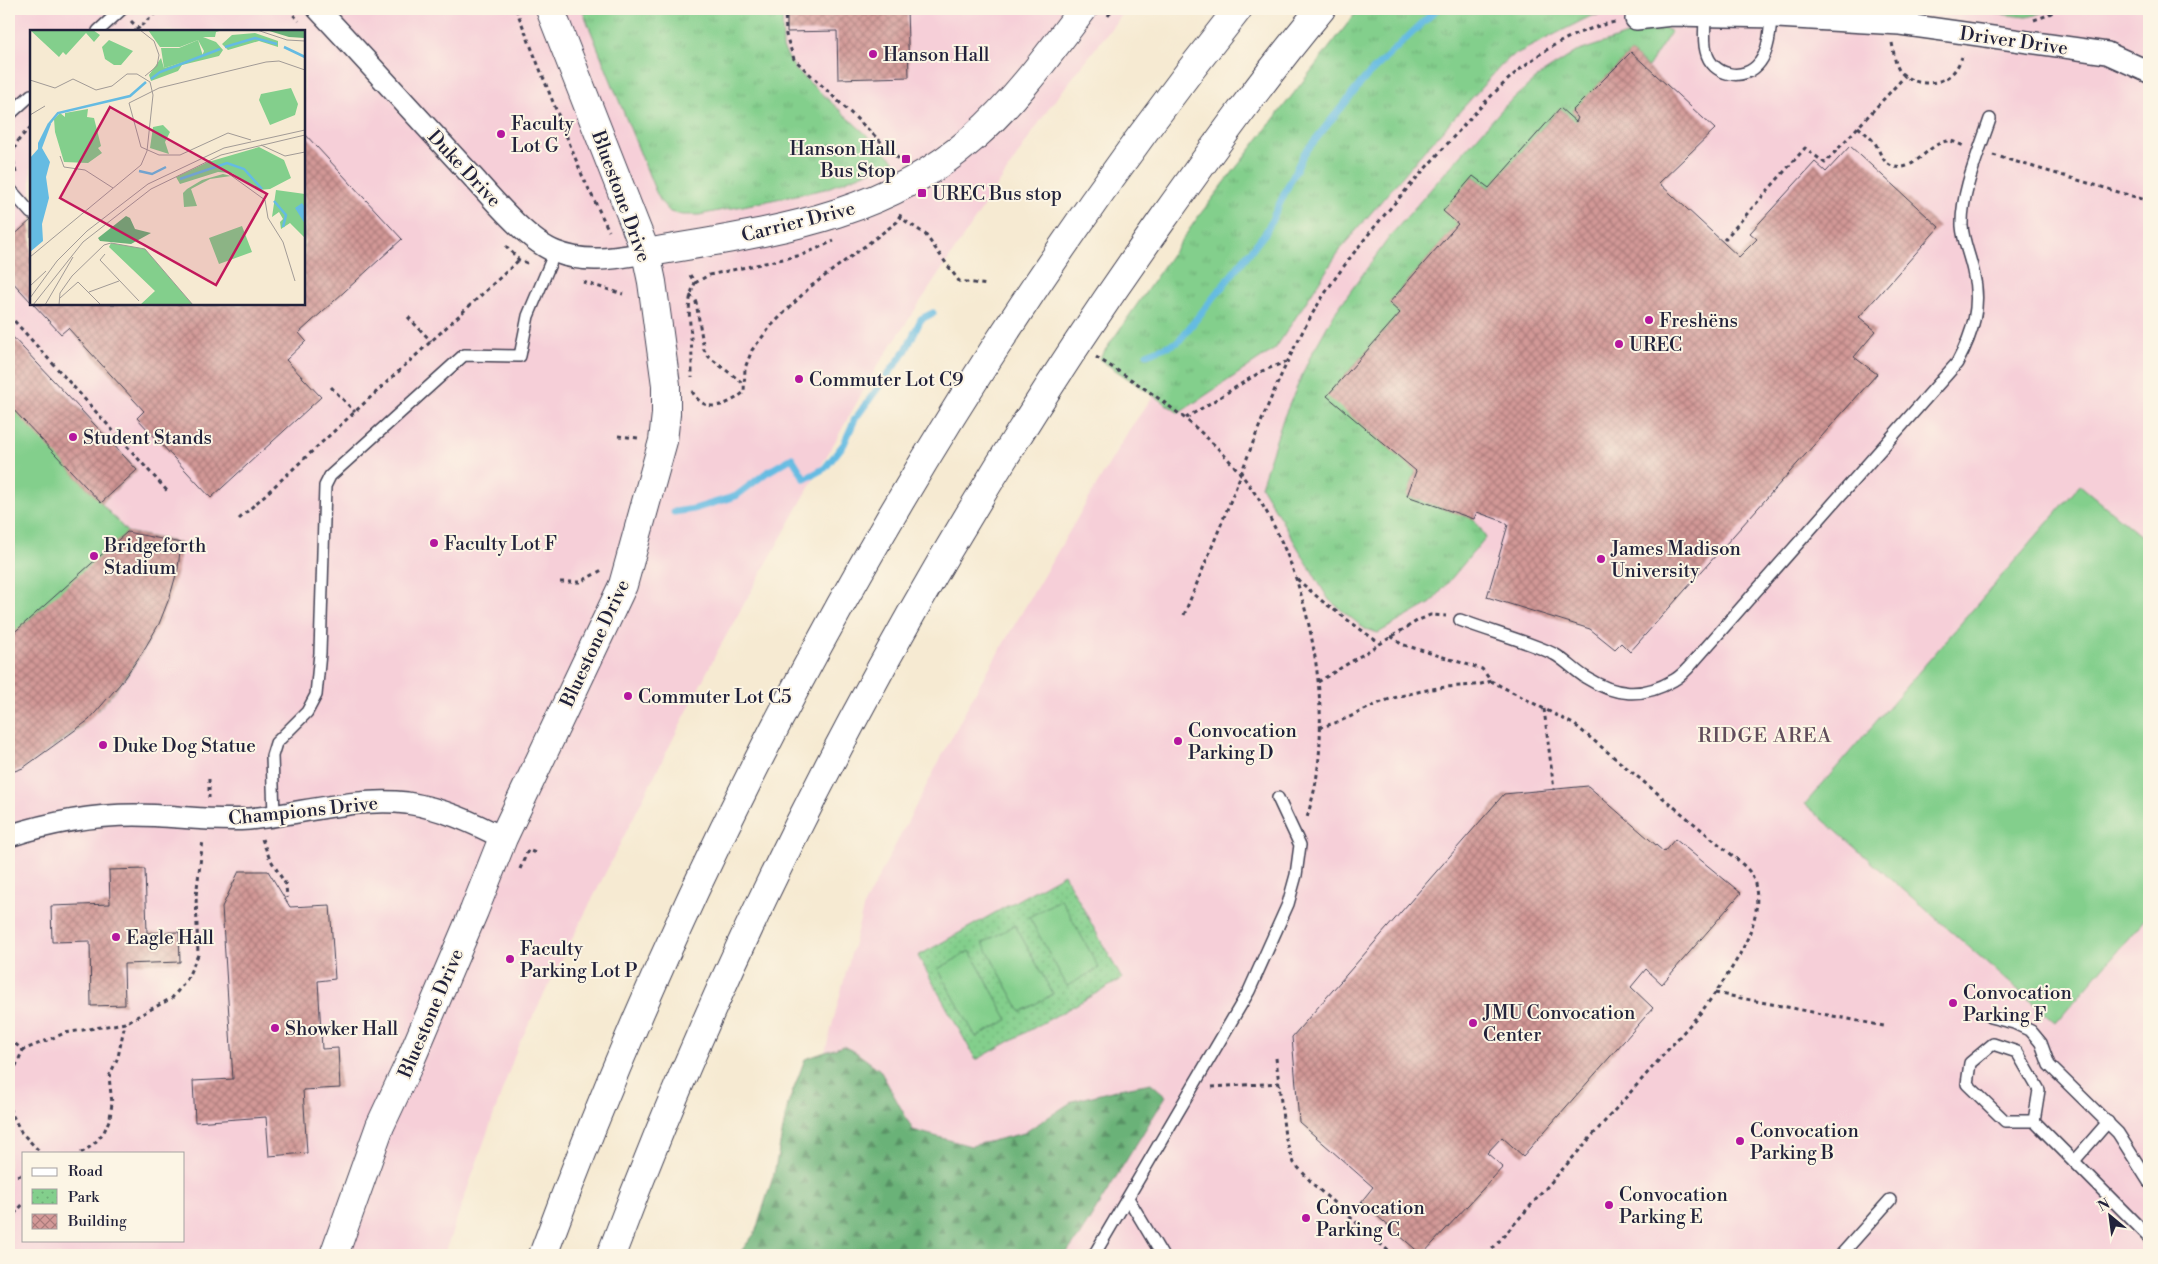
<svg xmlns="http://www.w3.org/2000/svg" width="2158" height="1264" font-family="'Libre Bodoni',serif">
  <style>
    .built { fill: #f6cfd8; fill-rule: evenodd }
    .grass { fill: url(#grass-tufts); stroke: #527864 }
    .forest { fill: url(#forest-firs); stroke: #466a5a }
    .park { fill: url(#park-dots); stroke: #527864 }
    .pitch { fill: #83cf8c; stroke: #527864 }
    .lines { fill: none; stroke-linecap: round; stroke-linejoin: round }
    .stream { stroke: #65bbe2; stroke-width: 7 }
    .building { fill: url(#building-cross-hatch) }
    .service-casing { stroke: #424052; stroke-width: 14 }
    .minor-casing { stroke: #424052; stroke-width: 24 }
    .tertiary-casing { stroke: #424052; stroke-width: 30 }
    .motorway-casing { stroke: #424052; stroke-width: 30 }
    .path { stroke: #424052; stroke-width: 3; stroke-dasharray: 4 4; stroke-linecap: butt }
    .service { stroke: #fff; stroke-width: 11 }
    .minor { stroke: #fff; stroke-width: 21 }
    .tertiary { stroke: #fff; stroke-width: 28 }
    .motorway { stroke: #fff; stroke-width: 28 }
    .poi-dot { fill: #b5179e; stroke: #fcf5e5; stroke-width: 2 }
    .labels { text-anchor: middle; stroke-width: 4; stroke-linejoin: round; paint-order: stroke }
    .street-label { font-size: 19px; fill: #22223b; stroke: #fcf5e5 }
    .poi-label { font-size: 19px; fill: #22223b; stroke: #fcf5e5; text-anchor: start }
    .neighbourhood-label { font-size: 20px; letter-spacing: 1px; fill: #604c5b; stroke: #fcf5e5 }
    .inset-river { fill: none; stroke: #65bbe2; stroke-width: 2.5 }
    .inset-road { fill: none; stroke: #a19a96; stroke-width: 1 }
    .view { fill: #c2185b; fill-opacity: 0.15; stroke: #c2185b; stroke-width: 2.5 }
    .inset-edge { fill: none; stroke: #22223b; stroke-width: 2.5 }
  </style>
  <defs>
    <pattern id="grass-tufts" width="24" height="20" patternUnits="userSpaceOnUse" patternTransform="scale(1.25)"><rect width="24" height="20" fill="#83cf8c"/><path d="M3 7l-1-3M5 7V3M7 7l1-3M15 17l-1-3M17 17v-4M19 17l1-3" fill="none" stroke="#71b17a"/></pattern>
    <pattern id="forest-firs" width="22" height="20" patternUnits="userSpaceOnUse" patternTransform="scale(1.25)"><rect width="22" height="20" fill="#6ab278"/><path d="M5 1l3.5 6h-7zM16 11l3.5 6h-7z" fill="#579064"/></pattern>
    <pattern id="park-dots" width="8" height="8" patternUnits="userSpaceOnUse" patternTransform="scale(1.25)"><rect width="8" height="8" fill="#83cf8c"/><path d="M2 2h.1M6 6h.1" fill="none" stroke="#71b17a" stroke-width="1.8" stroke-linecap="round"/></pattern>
    <pattern id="building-cross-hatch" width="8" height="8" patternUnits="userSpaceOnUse" patternTransform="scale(1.25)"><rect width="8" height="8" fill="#d39997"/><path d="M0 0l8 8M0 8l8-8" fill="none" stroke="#ab7c7c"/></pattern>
  </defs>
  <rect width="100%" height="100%" fill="#fcf5e5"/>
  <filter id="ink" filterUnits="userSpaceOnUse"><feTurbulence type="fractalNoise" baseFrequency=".02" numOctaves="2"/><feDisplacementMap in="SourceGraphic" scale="10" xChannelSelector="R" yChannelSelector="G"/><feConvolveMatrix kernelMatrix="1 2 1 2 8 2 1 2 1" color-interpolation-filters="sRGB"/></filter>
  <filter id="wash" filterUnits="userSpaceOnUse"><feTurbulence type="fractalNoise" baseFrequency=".0096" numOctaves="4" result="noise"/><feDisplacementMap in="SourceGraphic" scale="20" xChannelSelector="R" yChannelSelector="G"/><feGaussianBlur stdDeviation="1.12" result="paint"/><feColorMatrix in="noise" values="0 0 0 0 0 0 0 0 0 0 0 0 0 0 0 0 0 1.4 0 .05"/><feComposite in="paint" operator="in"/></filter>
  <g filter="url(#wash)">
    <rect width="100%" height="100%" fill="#f6ead2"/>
    <!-- built -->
    <g class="built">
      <path d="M9 9H1126L1049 108 875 370 717 652 518 1046 444 1255H9ZM31 31H304V304H31ZM24 1153H184V1240H24Z"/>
      <polygon points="1445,9 2149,9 2149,1255 764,1255 778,1229 864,905 978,687 1129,430 1316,167"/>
    </g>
    <!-- grass -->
    <g class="grass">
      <polygon points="582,9 782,9 783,48 795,69 895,161 825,189 699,215 682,215 670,212 661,202 655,190"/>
      <polygon points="1359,9 1642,9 1591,16 1508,58 1424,151 1342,247 1275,349 1179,413 1099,359 1198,217"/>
      <polygon points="1955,9 2049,9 2036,15 2026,17"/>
      <polygon points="1664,27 1671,32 1648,67 1631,52 1572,111 1578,118 1576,122 1560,108 1489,188 1473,176 1458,224 1389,303 1400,313 1328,395 1416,471 1407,496 1474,519 1486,537 1431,603 1378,633 1365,629 1329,600 1261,486 1283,419 1309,359 1334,314 1391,235 1443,175 1505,106 1540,75 1576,52 1627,35"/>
    </g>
    <!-- forest -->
    <polygon class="forest" points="843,1046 857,1053 880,1070 913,1130 971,1146 1024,1133 1073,1101 1119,1089 1151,1083 1166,1096 1079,1237 1065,1255 738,1255 755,1233 774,1174 788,1104 805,1059"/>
    <!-- park -->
    <polygon class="park" points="1064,874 1122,979 976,1060 918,956"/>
    <!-- pitch -->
    <g class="pitch">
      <path d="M9 334 137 470 101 503 127 532 181 543C173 611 138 670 90 718 80 729 66 737 54 746 39 756 26 767 9 773Z"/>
      <polygon points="2080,485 2149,543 2149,914 2056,1023 1805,804"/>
      <polygon points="1061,899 1099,968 1067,986 1029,917"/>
      <polygon points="1015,925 1053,994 1021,1012 983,943"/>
      <polygon points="970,951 1008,1020 976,1037 938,969"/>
    </g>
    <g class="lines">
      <!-- stream -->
      <g class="stream">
        <polyline points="1147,354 1178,342 1266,232 1303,155 1366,77 1437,9"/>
        <polyline points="674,512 694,509 736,496 766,473 792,458 805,479 825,468 844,444 855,419 906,350 921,319 933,313"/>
      </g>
    </g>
    <g id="blocks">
      <!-- building -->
      <g class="building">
        <polygon points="787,9 907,9 909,77 838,79 837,31 787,32"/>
        <polygon points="1631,52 1715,129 1659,183 1739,257 1757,239 1750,233 1815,162 1826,172 1850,146 1939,227 1859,317 1876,331 1854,357 1877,374 1630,652 1621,643 1615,649 1590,629 1487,597 1508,525 1502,521 1477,512 1474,519 1407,496 1416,471 1327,396 1400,313 1389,303 1458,224 1443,211 1473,176 1489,188 1560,108 1576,122 1578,118 1572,111"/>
        <polygon points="304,133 402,239 299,333 306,341 286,360 321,397 211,498 137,418 144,411 68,328 61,334 33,304 304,304"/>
        <polygon points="31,220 31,302 9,278 9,240"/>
        <polygon points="9,333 137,470 101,503 9,405"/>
        <polygon points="127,532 181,543 178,568 170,596 159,624 142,653 120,684 89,720 23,768 9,773 9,637"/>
        <polygon points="1588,786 1664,852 1675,839 1741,893 1662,984 1646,969 1631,987 1653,1008 1523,1156 1502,1137 1487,1153 1503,1167 1422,1255 1361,1202 1373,1187 1299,1122 1292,1037 1504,794"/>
        <polygon points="145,869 147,933 179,932 180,962 124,964 125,1005 91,1006 90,941 52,942 51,906 110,904 109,870"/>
        <polygon points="239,871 268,871 290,907 330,905 335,979 318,981 322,1049 338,1048 340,1088 303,1090 307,1153 269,1156 266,1117 195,1122 193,1081 233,1079 222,907"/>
      </g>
    </g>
  </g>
  <g filter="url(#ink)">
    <use href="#blocks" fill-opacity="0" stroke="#424052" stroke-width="1"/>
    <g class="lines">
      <defs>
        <g id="service">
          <path d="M1705 16C1705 27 1703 40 1706 51 1711 76 1745 83 1760 62 1769 50 1770 31 1771 17"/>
          <polyline points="98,31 122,9"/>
          <polyline points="9,115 31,95"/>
          <polyline points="9,188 31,213"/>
          <path d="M1460 620C1491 632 1524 640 1554 654 1565 660 1574 670 1585 677 1615 696 1642 699 1674 680 1683 675 1690 666 1696 659L1957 363C1973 333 1982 305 1973 271 1970 256 1963 241 1962 226 1961 192 1979 152 1990 119"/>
          <polyline points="274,815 272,756 276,743 307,712 316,695 320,653 325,486 330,476 464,355 520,356 528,316 555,252"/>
          <polyline points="1990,1017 2014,1023 2031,1031 2041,1043 2049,1065 2118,1133 2149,1182"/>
          <polyline points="2034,1121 2039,1090 2017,1052 1993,1044 1970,1063 1967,1084 2005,1121 2034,1121 2149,1237"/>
          <polyline points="2074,1161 2108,1122"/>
          <polyline points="1128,1198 1162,1255"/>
          <polyline points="1094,1255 1249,991 1288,904 1296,875 1300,845 1278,798"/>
          <polyline points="1841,1255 1890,1200"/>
        </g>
        <g id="minor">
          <path d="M318 9C369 63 419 119 470 174 491 197 527 241 556 252 586 264 615 258 646 253"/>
          <polyline points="1636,19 1672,15 1777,17 1900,24 2107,53 2149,72"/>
          <path d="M9 836C49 823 92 815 135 815 173 815 211 822 249 819 301 814 354 797 407 803 441 808 472 822 503 838"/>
        </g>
        <g id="tertiary">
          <path d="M646 253C763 232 879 221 973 138 1015 101 1049 54 1083 9"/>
          <polyline points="334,1255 380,1126 408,1066 474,911 503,838 623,585 663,441 666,414 666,385 652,282 646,253 550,9"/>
        </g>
        <g id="motorway">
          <path d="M543 1255C707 808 942 382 1238 9"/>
          <path d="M611 1255C748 890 934 541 1160 223 1212 150 1264 77 1321 9"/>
        </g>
      </defs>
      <!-- service casing -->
      <use href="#service" class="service-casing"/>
      <!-- minor casing -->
      <use href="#minor" class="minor-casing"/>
      <!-- tertiary casing -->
      <use href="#tertiary" class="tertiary-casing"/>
      <!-- motorway casing -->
      <use href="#motorway" class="motorway-casing"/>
      <!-- path -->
      <g class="path">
        <polyline points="288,9 299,21"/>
        <polyline points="516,9 582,175 609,231"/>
        <polyline points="785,9 786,35 794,59 899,159"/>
        <polyline points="1108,16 1113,9"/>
        <polyline points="2034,20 2048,15 2057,9"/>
        <polyline points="131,21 141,31"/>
        <polyline points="135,31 160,9"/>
        <path d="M1892 43C1894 52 1894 62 1899 70 1910 85 1935 87 1949 76 1956 71 1959 64 1962 57"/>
        <path d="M1858 127C1864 132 1870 137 1875 143 1880 151 1881 160 1890 165 1913 177 1928 141 1949 141 1954 141 1959 144 1964 146"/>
        <polyline points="1993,155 2149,201"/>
        <path d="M16 173C10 150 14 143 31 127"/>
        <polyline points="898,216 925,234 959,281 988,285"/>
        <polyline points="1724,240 1805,148 1825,163 1905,76"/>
        <polyline points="506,246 519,260 530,264"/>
        <path d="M690 275 695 283C686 302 690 318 691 338 692 351 692 364 692 378"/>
        <polyline points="583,282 623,294"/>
        <polyline points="695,283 709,275 802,255 834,241"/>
        <polyline points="690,295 696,302 704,350 709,357 744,384"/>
        <polyline points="9,315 169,493"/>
        <polyline points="408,317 431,341"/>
        <path d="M1096 357C1149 390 1200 424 1240 473 1303 550 1332 684 1316 781 1314 794 1310 806 1307 818"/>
        <polyline points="331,387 355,412"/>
        <path d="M692 391C704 415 728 406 744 392L745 368 752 350 771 326 810 287 897 222 901 214"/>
        <polyline points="1186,418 1262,371 1286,362"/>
        <polyline points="618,436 639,438"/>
        <polyline points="239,519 519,260"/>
        <polyline points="1297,579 1322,601 1379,643"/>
        <polyline points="560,582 580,582 602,570"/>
        <path d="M1184 615C1203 568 1223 521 1241 474 1262 418 1284 363 1314 311 1349 252 1403 193 1449 142 1498 87 1540 38 1615 22"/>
        <path d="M1391 636 1401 644 1482 669 1491 681 1575 725 1738 860C1743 865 1751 871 1753 878 1770 921 1726 978 1702 1011L1487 1255"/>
        <polyline points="1318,682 1417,621 1430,615 1446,616"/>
        <polyline points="1544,709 1554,790"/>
        <path d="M1319 727C1344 723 1366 707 1390 699 1408 694 1428 689 1446 687 1462 685 1476 687 1491 681"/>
        <polyline points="209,779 209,798"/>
        <polyline points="262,839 269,857 286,885 287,898"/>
        <polyline points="520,869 528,850 538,854"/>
        <polyline points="1715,993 1884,1026"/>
        <polyline points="9,1039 23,1050 65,1033 125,1023 172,998 186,981 198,955 196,896 203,840"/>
        <polyline points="1276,1058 1285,1137 1294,1163 1315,1186 1393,1255"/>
        <polyline points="9,1081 23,1050"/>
        <polyline points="1212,1087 1279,1083"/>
        <polyline points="9,1108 21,1132 41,1153"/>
        <polyline points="81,1153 93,1145 104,1132 110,1118 112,1103 109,1077 118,1057 125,1023"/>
        <polyline points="9,1176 24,1175"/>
        <polyline points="9,1220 24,1203"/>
      </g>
      <!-- service -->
      <use href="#service" class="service"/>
      <!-- minor -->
      <use href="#minor" class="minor"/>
      <!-- tertiary -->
      <use href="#tertiary" class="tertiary"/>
      <!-- motorway -->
      <use href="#motorway" class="motorway"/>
    </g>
  </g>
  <!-- markers -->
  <g class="poi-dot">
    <circle cx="873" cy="54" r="5"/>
    <circle cx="501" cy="134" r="5"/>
    <rect x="901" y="154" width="10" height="10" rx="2.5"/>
    <rect x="917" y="188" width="10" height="10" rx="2.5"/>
    <circle cx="1649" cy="320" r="5"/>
    <circle cx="1619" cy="344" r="5"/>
    <circle cx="799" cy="379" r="5"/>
    <circle cx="73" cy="437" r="5"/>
    <circle cx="434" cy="543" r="5"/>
    <circle cx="94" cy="556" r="5"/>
    <circle cx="1601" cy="559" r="5"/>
    <circle cx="628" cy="696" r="5"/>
    <circle cx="1178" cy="741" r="5"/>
    <circle cx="103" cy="745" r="5"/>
    <circle cx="116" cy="937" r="5"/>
    <circle cx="510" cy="959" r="5"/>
    <circle cx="1953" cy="1003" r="5"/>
    <circle cx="1473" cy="1023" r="5"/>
    <circle cx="275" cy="1028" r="5"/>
    <circle cx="1740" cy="1141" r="5"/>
    <circle cx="1609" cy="1205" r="5"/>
    <circle cx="1306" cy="1218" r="5"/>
  </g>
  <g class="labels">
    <!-- street labels -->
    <g class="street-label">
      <text transform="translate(2014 40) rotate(8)" y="7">Driver Drive</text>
      <text transform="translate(465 168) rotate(47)" y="7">Duke Drive</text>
      <text transform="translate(622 196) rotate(70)" y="7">Bluestone Drive</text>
      <text transform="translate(798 221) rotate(-14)" y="7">Carrier Drive</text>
      <text transform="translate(594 643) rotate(-65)" y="7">Bluestone Drive</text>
      <text transform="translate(303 810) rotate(-6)" y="7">Champions Drive</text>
      <text transform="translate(430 1013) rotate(-67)" y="7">Bluestone Drive</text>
    </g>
    <!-- poi labels -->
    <g class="poi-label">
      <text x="883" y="61">Hanson Hall</text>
      <text x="511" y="130">Faculty<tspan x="511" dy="22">Lot G</tspan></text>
      <text x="896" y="155" text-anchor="end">Hanson Hall<tspan x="896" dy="22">Bus Stop</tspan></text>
      <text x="932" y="200">UREC Bus stop</text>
      <text x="1659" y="327">Freshëns</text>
      <text x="1629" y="351">UREC</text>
      <text x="809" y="386">Commuter Lot C9</text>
      <text x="83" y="444">Student Stands</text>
      <text x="444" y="550">Faculty Lot F</text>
      <text x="104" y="552">Bridgeforth<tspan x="104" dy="22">Stadium</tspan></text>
      <text x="1611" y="555">James Madison<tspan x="1611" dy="22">University</tspan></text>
      <text x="638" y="703">Commuter Lot C5</text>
      <text x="1188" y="737">Convocation<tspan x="1188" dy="22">Parking D</tspan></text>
      <text x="113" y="752">Duke Dog Statue</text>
      <text x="126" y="944">Eagle Hall</text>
      <text x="520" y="955">Faculty<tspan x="520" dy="22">Parking Lot P</tspan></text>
      <text x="1963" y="999">Convocation<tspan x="1963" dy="22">Parking F</tspan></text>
      <text x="1483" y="1019">JMU Convocation<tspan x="1483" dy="22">Center</tspan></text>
      <text x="285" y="1035">Showker Hall</text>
      <text x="1750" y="1137">Convocation<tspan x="1750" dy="22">Parking B</tspan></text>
      <text x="1619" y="1201">Convocation<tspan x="1619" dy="22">Parking E</tspan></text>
      <text x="1316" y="1214">Convocation<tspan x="1316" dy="22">Parking C</tspan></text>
    </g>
    <!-- neighbourhood labels -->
    <g class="neighbourhood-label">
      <text x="1765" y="742">RIDGE AREA</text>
    </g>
  </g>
  <!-- overview -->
  <g transform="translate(30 30)">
    <rect width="275" height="275" fill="#f6ead2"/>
    <path d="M0 0H63L70 5 64 12 56 3 36 25 33 22 29 27ZM118 0H193L186 2 185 7H173L186 12 193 20 189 26 152 35 148 41 121 51 119 45 131 28 134 38 172 26 174 21 168 10 150 17H130ZM225 3 248 11V17L229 11 198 20 192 14 202 5ZM79 10 103 21 91 35H84L75 29 72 17ZM133 95 140 102 135 112 139 124 120 118 123 97ZM229 117 254 130 261 148 240 159 229 160 202 143 188 142 150 154 146 147 178 132ZM193 144 201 146 180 149 161 159 167 176 154 177 153 163 157 159 172 150ZM246 160 275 164V208L260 193 251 199 250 192 253 189 249 182 242 187Z" fill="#83cf8c"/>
    <path d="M236 0H275V8L259 7ZM96 186 100 188 105 199 121 203 101 214 70 211 68 208Z" fill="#6ab278"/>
    <path d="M8 0H36L44 7 36 12 32 21ZM168 10 173 26 134 38 131 18H149Z" fill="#83cf8c"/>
    <path d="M81 213 115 219 163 275H110L125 261 79 217Z" fill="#83cf8c"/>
    <path d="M261 58 268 74 265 85 240 95 229 70 231 64ZM58 79 57 87 64 88 71 116 68 118 72 123 58 133 34 132 25 102 24 89 30 83 35 87V83ZM212 196 222 222 189 234 179 208Z" fill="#83cf8c"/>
    <path d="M18 93 21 94 12 118 20 132 16 147 19 168 12 194 13 211 0 222V128L8 119V113ZM272 173 275 177V194L265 178Z" fill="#65bbe2"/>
    <path class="inset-river" d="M195 17 225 8 247 14M254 17 275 27M121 49 130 42 190 19M19 94 28 83 100 66 116 52M109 141 122 144 136 137M150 149 197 133 214 139 232 159M244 171 256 185 253 197"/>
    <path class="inset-road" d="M110 0 124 11 129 25 127 36 115 46M227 0 257 10 275 11M0 50 25 58 43 49 66 60 82 56 97 44H107L120 52 123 65 117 121 111 135 0 227M0 85 15 76M221 110 198 103 150 125H129L111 117 99 73 129 58 236 32 249 31 275 40M231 115 255 126 275 122M30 126 34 137 55 140 83 158M199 144 235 170 238 188 253 212 265 251M75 224 70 230 109 271M0 256 16 241M59 262 89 251M0 268 27 231 57 201 118 154 194 118 275 100M30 268 48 252 71 275M3 275 53 212 121 159 191 125 275 105M15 275 43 227M29 275 30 263 42 246 74 215 81 213 115 219 163 275"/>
    <path class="view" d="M80 77 237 164 186 255 30 168Z"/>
    <rect width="275" height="275" class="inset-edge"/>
  </g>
  <!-- margin -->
  <rect width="2158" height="1264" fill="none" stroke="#fcf5e5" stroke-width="30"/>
  <!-- legend -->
  <rect x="22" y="1152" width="162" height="90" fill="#fcf5e5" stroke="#a5a1a1"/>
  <rect x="32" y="1168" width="25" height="8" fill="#ffffff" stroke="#a5a1a1"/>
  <text x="68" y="1176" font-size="15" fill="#22223b">Road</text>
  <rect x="32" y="1189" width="25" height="15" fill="url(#park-dots)" stroke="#a5a1a1"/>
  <text x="68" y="1202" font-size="15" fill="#22223b">Park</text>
  <rect x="32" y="1214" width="25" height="15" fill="url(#building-cross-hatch)" stroke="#a5a1a1"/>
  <text x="68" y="1226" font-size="15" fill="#22223b">Building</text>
  <!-- north arrow -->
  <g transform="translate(2110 1216) rotate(331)" stroke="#fcf5e5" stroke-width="4" paint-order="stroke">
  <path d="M0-4L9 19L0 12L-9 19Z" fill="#22223b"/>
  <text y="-8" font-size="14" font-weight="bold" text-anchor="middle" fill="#22223b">N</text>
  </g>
</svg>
